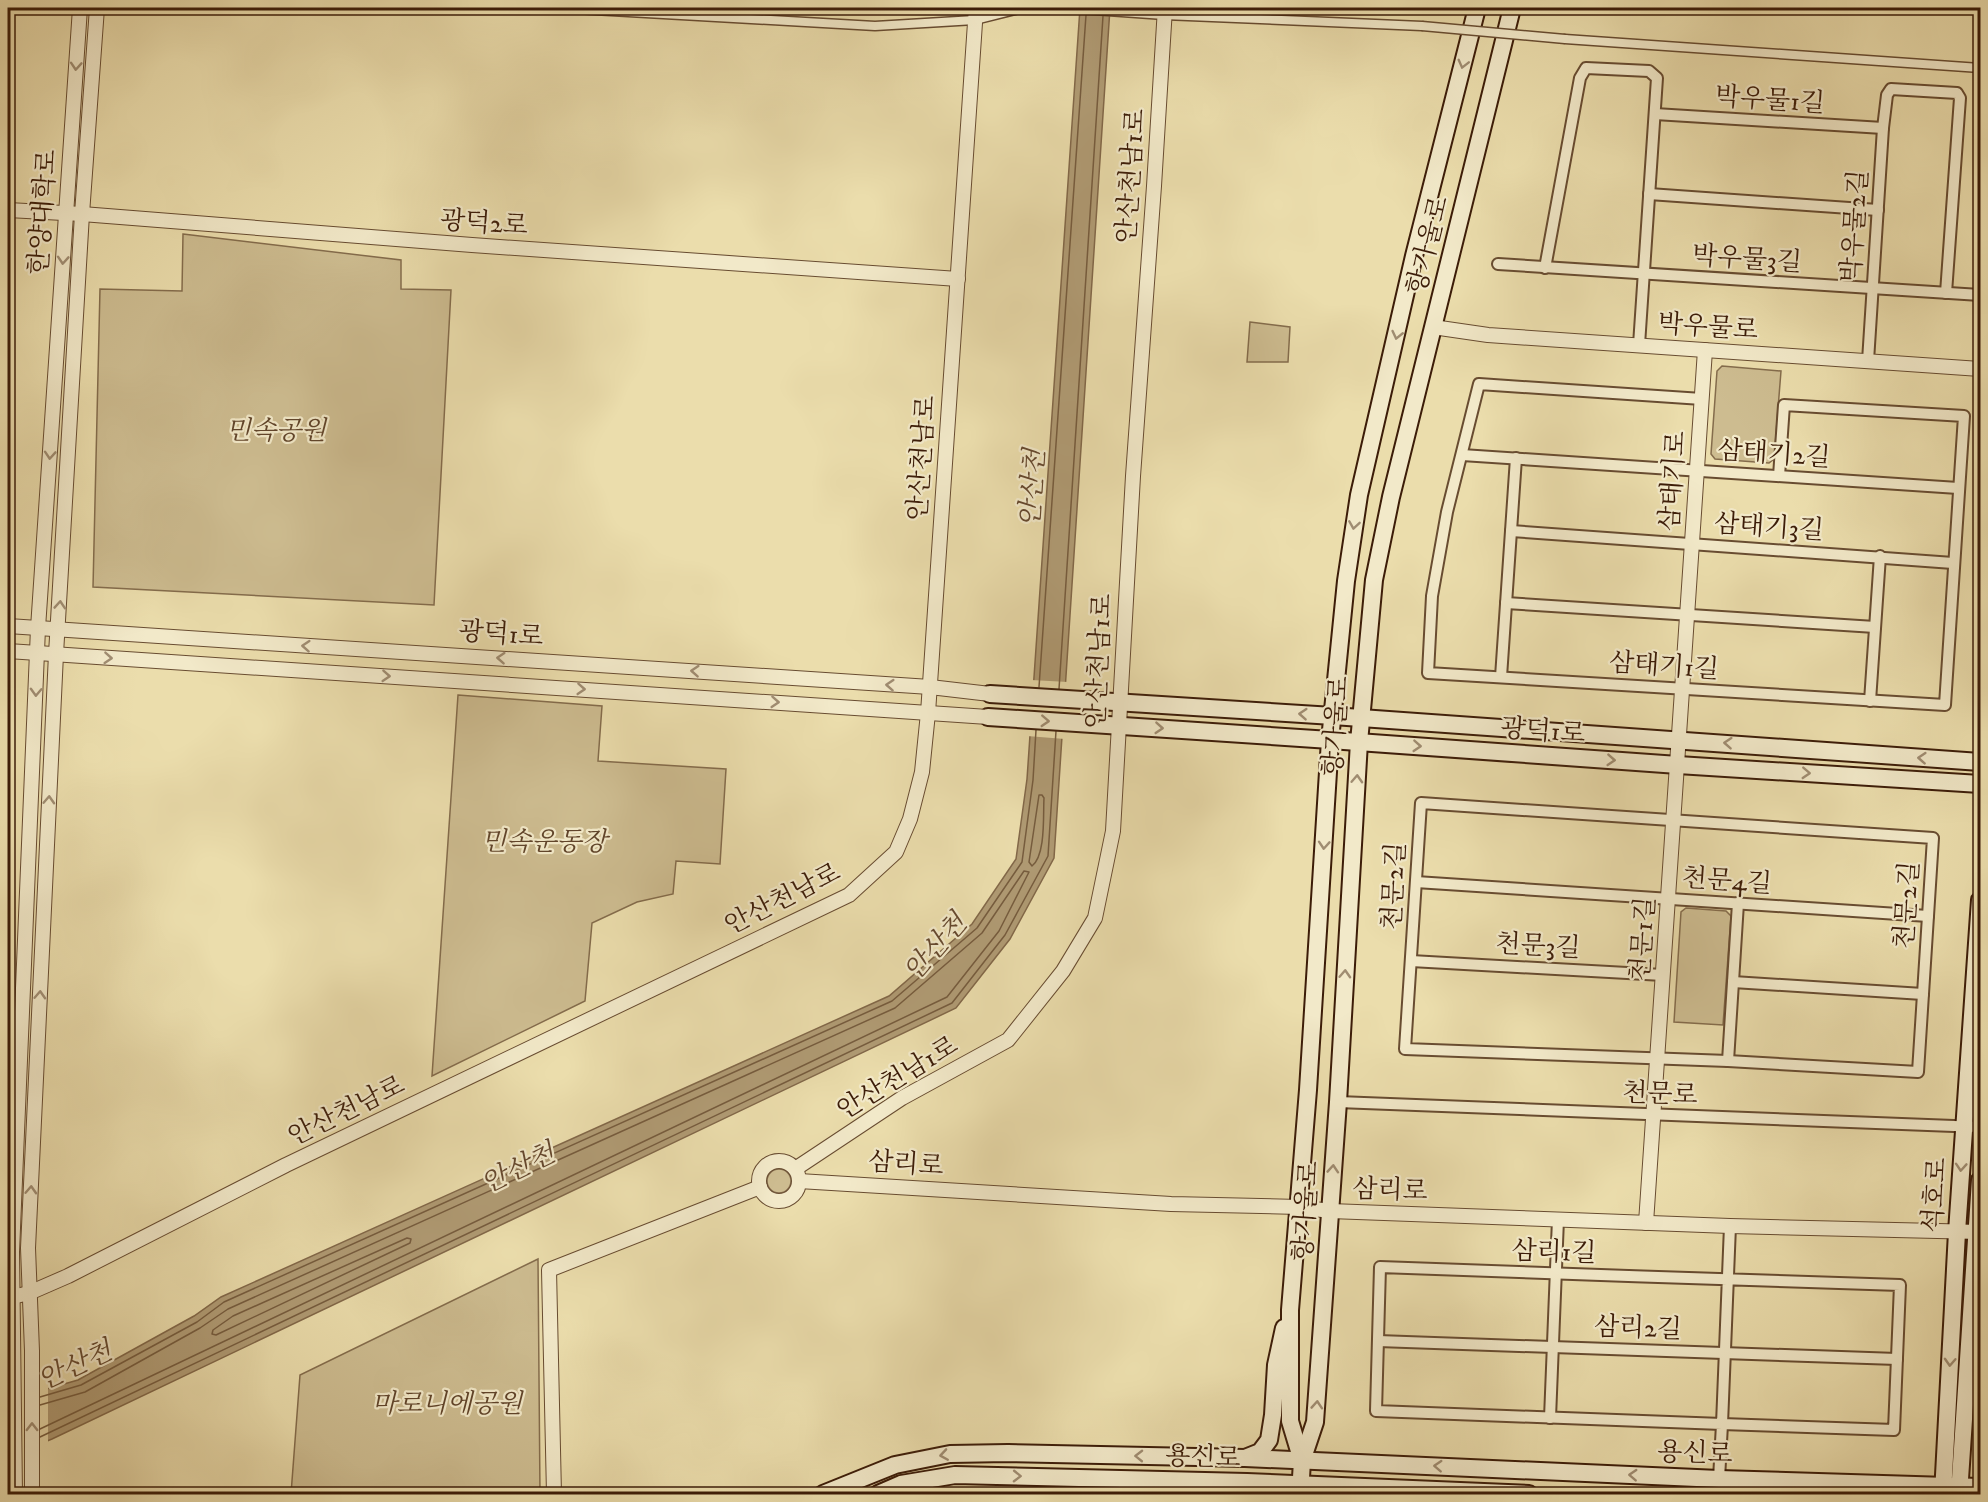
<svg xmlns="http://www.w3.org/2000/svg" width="1988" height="1502" font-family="'IM FELL DW Pica','Noto Serif KR',serif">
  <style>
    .green { fill: #cdbc90; stroke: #846c4c; stroke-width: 1.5 }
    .water { fill: #b09b74; stroke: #826849; stroke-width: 1.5 }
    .pier { fill: #ebddac }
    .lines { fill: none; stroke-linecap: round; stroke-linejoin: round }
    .shore { stroke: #765c3e; stroke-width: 1.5 }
    .pedestrian-casing { stroke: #684c31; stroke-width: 11 }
    .minor-casing { stroke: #684c31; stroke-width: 14 }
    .tertiary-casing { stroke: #684c31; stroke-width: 16 }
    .secondary-casing { stroke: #3c1c08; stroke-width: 20 }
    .pedestrian { stroke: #f2e9c9; stroke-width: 8 }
    .minor { stroke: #f2e9c9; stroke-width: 10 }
    .tertiary { stroke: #f2e9c9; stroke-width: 14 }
    .secondary { stroke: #f2e9c9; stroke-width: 16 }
    .pedestrian-bridge-casing { stroke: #684c31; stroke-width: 11; stroke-linecap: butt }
    .pedestrian-bridge { stroke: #f2e9c9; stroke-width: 8 }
    .oneway { stroke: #a08d72 }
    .labels { text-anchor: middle; stroke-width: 4.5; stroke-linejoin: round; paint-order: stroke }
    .street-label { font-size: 26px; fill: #3c1c08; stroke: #f2e9c9 }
    .park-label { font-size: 26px; font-style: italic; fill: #60442a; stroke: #f2e9c9 }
    .water-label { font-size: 27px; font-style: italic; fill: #65482e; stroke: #f2e9c9 }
  </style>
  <rect width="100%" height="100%" fill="#ebddac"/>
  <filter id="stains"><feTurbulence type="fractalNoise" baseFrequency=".00333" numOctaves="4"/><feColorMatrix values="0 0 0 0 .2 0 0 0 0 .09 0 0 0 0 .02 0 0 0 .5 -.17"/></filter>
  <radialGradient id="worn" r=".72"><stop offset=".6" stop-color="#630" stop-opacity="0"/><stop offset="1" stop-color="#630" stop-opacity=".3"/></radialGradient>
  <!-- green -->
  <g class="green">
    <polygon points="183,234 401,260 401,289 451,290 434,605 93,587 100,289 182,291"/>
    <polygon points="1250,322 1290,327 1288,362 1247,362"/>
    <polygon points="1722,366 1781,371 1774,459 1769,463 1715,459 1711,454 1717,371"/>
    <polygon points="458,695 602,706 598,761 726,769 720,864 676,861 673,894 637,902 592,923 585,1001 432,1076"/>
    <polygon points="1686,908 1726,911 1731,916 1723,1025 1674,1022 1681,912"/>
    <circle cx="779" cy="1181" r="12"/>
    <polygon points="538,1259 540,1494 291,1494 300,1375"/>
  </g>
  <!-- water -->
  <polygon class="water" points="1080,8 1110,8 1054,858 1010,939 956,1008 52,1439 8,1457 8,1400 78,1380 194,1316 221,1297 889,996 972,924 1016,859 1027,779"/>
  <!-- pier -->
  <g class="pier">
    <polygon points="1031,680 1068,682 1065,739 1027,736"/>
    <polygon points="48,1385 48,1443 8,1460 8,1397"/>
  </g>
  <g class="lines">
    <!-- shore -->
    <g class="shore">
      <polyline points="1039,687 1086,15"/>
      <polyline points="1059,689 1103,16"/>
      <path d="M1039 795H1042L1044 798C1043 815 1046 855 1032 866L1029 862Z"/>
      <polygon points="407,1238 411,1239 410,1243 216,1335 212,1334 213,1330 233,1316"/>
      <polyline points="40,1397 81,1385 197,1322 224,1302 892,1001 977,928 1022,862 1033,780 1036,730"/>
      <polyline points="40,1405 85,1392 200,1328 228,1309 895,1008 982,933 1024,871 1029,872 999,931 947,997 40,1429"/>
      <polyline points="40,1437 952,1003 1005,935 1048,856 1056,731"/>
    </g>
    <defs>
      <g id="pedestrian">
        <polyline points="558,8 875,26 975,20 1023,8"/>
        <polyline points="1065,8 1164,15 1422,26"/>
        <polyline points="1565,39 1980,68"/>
      </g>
      <g id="minor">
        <polyline points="1655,114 1883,128"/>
        <polyline points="1649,194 1878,210"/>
        <polyline points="1498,264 1980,295"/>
        <polyline points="1545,268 1580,78 1586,68 1649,71 1657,78 1639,345"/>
        <polyline points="1868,361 1883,128 1887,95 1891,89 1957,93 1960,98 1946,293"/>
        <polyline points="1702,399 1479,384 1447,512 1432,596 1428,673 1945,705 1964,416 1784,405 1779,476"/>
        <polyline points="1462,455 1958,488"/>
        <polyline points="1511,531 1953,563"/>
        <polyline points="1506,603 1875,627"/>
        <polyline points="1501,677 1516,458"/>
        <polyline points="1870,701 1880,556"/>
        <polygon points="1421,803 1933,838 1918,1072 1728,1061 1405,1049"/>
        <polyline points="1416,882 1928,916"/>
        <polyline points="1411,961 1663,975"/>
        <polyline points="1733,982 1923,994"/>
        <polyline points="1728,1061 1738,903"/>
        <polyline points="1338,1102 1980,1127"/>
        <polyline points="1378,1341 1897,1359"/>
        <polyline points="1550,1418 1558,1219"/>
        <path d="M1719 1479 1722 1424 1376 1411 1380 1267C1553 1274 1727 1279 1900 1285L1894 1430 1722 1424C1725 1358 1727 1292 1730 1226"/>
      </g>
      <g id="tertiary">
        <polyline points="8,210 82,214 472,245 958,279"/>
        <polyline points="1433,327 1488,335 1980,369"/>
        <polyline points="8,626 930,687 990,694"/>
        <polyline points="8,651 988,717"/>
        <circle cx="779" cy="1181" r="20"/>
        <polyline points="795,1169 902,1098 1008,1040 1063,971 1095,918 1113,831 1133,476 1154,186 1165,8"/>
        <polyline points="799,1181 1171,1204 1299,1207 1330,1211 1730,1226 1980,1232"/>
        <polyline points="1646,1223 1705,350"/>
        <polyline points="8,1298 29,1293 68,1276 286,1165 849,895 896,852 910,819 922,772 928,713 976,8"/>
        <polyline points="15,1494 12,1252 38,628 80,8"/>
        <polyline points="32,1494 32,1351 28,1248 56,654 82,214 97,8"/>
        <polyline points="554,1494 549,1270 760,1187"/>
      </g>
      <g id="secondary">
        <polyline points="990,694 1333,716 1980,762"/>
        <polyline points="988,717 1330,740 1678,765 1980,784"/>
        <polyline points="1245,1458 1260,1452 1269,1440 1273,1415 1276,1365 1284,1328"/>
        <polyline points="1302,1461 1290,1421 1290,1310 1308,1090 1330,740 1346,581 1359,495 1414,256 1477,8"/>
        <polyline points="823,1494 895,1465 950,1454 1008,1453 1245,1458 1719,1479 1980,1487"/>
        <polyline points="878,1494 901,1484 955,1475 1247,1482 1529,1494"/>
        <polyline points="1300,1494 1302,1461 1315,1422 1338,1102 1359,742 1374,580 1391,497 1512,8"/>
        <polyline points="1943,1494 1957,1232 1980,900"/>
        <polyline points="1959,1494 1980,1180"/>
      </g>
    </defs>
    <!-- pedestrian casing -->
    <use href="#pedestrian" class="pedestrian-casing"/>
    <!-- minor casing -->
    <use href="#minor" class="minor-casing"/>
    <!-- tertiary casing -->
    <use href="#tertiary" class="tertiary-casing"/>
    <!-- secondary casing -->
    <use href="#secondary" class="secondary-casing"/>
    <!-- pedestrian -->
    <use href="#pedestrian" class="pedestrian"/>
    <!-- minor -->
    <use href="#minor" class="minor"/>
    <!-- tertiary -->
    <use href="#tertiary" class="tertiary"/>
    <!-- secondary -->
    <use href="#secondary" class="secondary"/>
    <defs>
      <polyline id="pedestrian-bridge" points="1422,26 1565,39"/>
    </defs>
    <!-- pedestrian-bridge casing -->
    <use href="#pedestrian-bridge" class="pedestrian-bridge-casing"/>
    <!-- pedestrian-bridge -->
    <use href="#pedestrian-bridge" class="pedestrian-bridge"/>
  </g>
  <!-- one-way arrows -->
  <defs><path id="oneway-chevron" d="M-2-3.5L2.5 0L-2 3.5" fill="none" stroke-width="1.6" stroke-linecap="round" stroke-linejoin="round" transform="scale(1.5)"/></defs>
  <g class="oneway">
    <use href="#oneway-chevron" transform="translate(1463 64) rotate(104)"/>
    <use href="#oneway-chevron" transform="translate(76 66) rotate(94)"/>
    <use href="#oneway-chevron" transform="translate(63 260) rotate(94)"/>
    <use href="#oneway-chevron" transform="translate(1397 335) rotate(103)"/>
    <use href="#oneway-chevron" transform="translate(50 455) rotate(94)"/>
    <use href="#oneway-chevron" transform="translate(1354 525) rotate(99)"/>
    <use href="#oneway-chevron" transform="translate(60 605) rotate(-86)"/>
    <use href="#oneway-chevron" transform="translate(306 646) rotate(-176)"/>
    <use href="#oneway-chevron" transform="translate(108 658) rotate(4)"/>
    <use href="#oneway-chevron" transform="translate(501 658) rotate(-176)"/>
    <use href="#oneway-chevron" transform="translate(695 671) rotate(-176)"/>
    <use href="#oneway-chevron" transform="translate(386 676) rotate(4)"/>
    <use href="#oneway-chevron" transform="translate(890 685) rotate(-176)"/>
    <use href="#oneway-chevron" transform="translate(581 689) rotate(4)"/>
    <use href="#oneway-chevron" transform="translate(36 692) rotate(92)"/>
    <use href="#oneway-chevron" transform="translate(775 702) rotate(4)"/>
    <use href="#oneway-chevron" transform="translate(1303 714) rotate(-176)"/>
    <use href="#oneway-chevron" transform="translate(1045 721) rotate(3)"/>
    <use href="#oneway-chevron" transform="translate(1159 728) rotate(4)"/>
    <use href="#oneway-chevron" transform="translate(1728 743) rotate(-176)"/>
    <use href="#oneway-chevron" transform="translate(1417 746) rotate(4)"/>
    <use href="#oneway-chevron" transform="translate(1922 758) rotate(-176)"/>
    <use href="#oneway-chevron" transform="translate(1611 760) rotate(4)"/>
    <use href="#oneway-chevron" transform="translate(1806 773) rotate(3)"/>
    <use href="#oneway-chevron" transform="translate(1357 779) rotate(-87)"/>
    <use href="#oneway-chevron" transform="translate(49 800) rotate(-87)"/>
    <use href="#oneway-chevron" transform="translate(1324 845) rotate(94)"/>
    <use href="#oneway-chevron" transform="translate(1345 974) rotate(-87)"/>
    <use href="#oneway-chevron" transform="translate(40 995) rotate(-87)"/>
    <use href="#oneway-chevron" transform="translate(1961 1167) rotate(94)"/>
    <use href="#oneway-chevron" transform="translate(1333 1169) rotate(-86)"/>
    <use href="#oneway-chevron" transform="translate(31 1190) rotate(-87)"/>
    <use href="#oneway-chevron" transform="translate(1950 1362) rotate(93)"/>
    <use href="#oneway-chevron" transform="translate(1317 1405) rotate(-86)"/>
    <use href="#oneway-chevron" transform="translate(32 1427) rotate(-90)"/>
    <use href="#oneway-chevron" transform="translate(944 1455) rotate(171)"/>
    <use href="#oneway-chevron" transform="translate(1139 1456) rotate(-179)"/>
    <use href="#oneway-chevron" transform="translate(1438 1466) rotate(-177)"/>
    <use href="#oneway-chevron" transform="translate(1633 1475) rotate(-177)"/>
    <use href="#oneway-chevron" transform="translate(1017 1476) rotate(1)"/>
  </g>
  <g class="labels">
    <!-- street labels -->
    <g class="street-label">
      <text transform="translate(1770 99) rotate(4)" y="9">박우물1길</text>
      <text transform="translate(1130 176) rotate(-86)" y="9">안산천남1로</text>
      <text transform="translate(42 212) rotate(-86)" y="9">한양대학로</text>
      <text transform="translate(484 222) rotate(4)" y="9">광덕2로</text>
      <text transform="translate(1854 226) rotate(-86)" y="9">박우물2길</text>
      <text transform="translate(1427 245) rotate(-76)" y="9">항가울로</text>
      <text transform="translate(1747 258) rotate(4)" y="9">박우물3길</text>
      <text transform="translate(1708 326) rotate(4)" y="9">박우물로</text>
      <text transform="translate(1774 453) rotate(4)" y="9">삼태기2길</text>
      <text transform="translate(921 458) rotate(-86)" y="9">안산천남로</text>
      <text transform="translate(1672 481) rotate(-86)" y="9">삼태기로</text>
      <text transform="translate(1769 526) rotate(4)" y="9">삼태기3길</text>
      <text transform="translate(501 633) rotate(4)" y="9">광덕1로</text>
      <text transform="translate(1098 661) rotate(-87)" y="9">안산천남1로</text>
      <text transform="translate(1664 665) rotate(4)" y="9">삼태기1길</text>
      <text transform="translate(1335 726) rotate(-86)" y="9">항가울로</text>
      <text transform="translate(1543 730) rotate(4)" y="9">광덕1로</text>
      <text transform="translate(1727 880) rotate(4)" y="9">천문4길</text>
      <text transform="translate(1393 886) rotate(-87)" y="9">천문2길</text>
      <text transform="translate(782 898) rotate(-27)" y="9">안산천남로</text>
      <text transform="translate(1906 905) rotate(-86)" y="9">천문2길</text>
      <text transform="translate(1642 939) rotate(-86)" y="9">천문1길</text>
      <text transform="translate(1538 945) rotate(3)" y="9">천문3길</text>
      <text transform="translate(897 1077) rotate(-31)" y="9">안산천남1로</text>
      <text transform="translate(1660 1093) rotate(2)" y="9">천문로</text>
      <text transform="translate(346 1110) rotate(-26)" y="9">안산천남로</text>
      <text transform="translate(906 1163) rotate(4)" y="9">삼리로</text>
      <text transform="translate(1390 1189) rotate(2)" y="9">삼리로</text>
      <text transform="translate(1934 1195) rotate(-86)" y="9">석호로</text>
      <text transform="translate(1305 1211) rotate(-86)" y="9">항가울로</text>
      <text transform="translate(1554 1251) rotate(2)" y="9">삼리1길</text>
      <text transform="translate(1638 1327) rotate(2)" y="9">삼리2길</text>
      <text transform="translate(1695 1452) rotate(2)" y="9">용신로</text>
      <text transform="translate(1203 1456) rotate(2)" y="9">용신로</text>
    </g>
    <!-- park labels -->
    <g class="park-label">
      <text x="276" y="439">민속공원</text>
      <text x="544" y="850">민속운동장</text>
      <text x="447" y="1412">마로니에공원</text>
    </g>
    <!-- water labels -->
    <g class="water-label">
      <text transform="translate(1032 488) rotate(-86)" y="9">안산천</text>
      <text transform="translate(935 947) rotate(-48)" y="9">안산천</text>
      <text transform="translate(518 1168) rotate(-26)" y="9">안산천</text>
      <text transform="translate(75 1365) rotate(-25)" y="9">안산천</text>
    </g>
  </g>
  <!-- margin -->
  <rect width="1988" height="1502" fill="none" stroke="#ebddac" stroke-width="30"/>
  <rect x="9" y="9" width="1970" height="1484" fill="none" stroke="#3c1c08" stroke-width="3"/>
  <rect x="15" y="15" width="1958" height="1472" fill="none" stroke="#3c1c08" stroke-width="1.5"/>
  <rect width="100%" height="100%" filter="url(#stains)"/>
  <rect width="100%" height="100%" fill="url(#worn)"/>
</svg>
